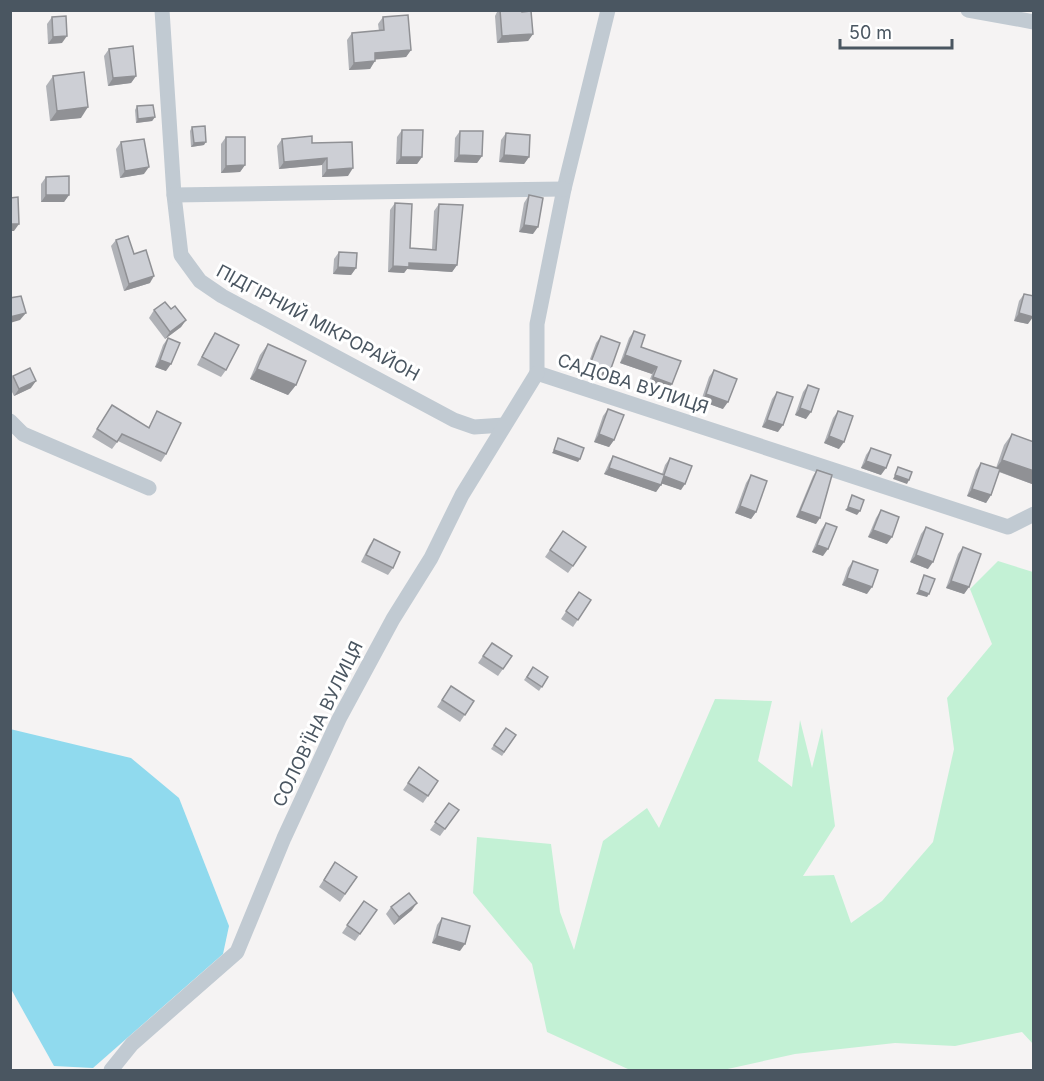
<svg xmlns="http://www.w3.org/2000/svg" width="1044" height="1081" font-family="Inter,sans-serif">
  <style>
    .green { fill: #c3f1d5 }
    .water { fill: #90daee }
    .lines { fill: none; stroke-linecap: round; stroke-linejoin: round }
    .minor { stroke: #c1cad2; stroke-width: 15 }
    .wall { fill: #b0b2b7 }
    .shaded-wall { fill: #909195 }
    .building { fill: #cdcfd5; stroke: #909195; stroke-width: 1.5 }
    .labels { text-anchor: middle; stroke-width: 6; stroke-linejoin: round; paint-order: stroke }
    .street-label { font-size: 18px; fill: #4a5661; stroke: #fff }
  </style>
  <rect width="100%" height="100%" fill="#f5f3f3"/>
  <!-- green -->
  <polygon class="green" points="998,561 1033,572 1033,1044 1022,1032 955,1046 895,1043 795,1054 723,1070 630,1070 547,1032 532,964 473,893 477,837 551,844 560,912 574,950 603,841 647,808 659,828 715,699 772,701 758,761 792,787 800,720 812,768 822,728 835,826 803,876 834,875 851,923 882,901 933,842 954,749 947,698 992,644 970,589"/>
  <!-- water -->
  <polygon class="water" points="10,729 131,758 179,798 229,926 223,954 93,1068 54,1066 11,989"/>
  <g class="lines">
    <!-- minor -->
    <g class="minor">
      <polyline points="162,10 174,195 181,255 200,281 222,296 454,420 474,427 504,425"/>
      <polyline points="608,10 564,189 537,324 537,373 1008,527 1034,514"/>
      <polyline points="968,10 1034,22"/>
      <polyline points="174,195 564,189"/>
      <polyline points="10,421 23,434 149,488"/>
      <polyline points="111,1070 132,1044 237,952 284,838 339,719 393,619 431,558 462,495 537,373"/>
    </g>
  </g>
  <!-- wall -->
  <g class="wall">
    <polygon points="498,10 522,10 533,34 528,41 497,43 495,16"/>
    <polygon points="52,17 62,43 48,44 47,24"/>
    <polygon points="383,17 411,50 406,57 375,59 370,69 349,70 347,40 352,33 379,31 378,24"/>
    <polygon points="109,49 136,76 131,83 108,86 104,56"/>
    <polygon points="53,76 81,118 50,121 46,86"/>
    <polygon points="137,106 155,117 152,121 136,123 135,110"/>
    <polygon points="192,127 204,145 191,147 190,131"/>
    <polygon points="402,130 422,157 417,164 396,164 397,137"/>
    <polygon points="460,131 482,156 477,163 454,162 455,138"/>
    <polygon points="506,133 529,157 524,164 499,162 501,140"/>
    <polygon points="226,137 245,165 240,172 221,173 221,144"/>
    <polygon points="282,139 312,143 348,176 322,177 322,165 279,169 277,146"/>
    <polygon points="121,142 144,174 120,178 116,149"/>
    <polygon points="46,177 69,195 64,202 41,202 41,184"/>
    <polygon points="529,195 533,234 519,232 524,203"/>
    <polygon points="395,203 410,248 432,249 434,211 439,204 457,265 452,272 407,269 404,273 388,272 390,210"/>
    <polygon points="116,240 150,283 124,291 111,246"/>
    <polygon points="339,252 356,268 351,275 333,274 334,259"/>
    <polygon points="1024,294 1028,324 1014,321 1019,301"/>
    <polygon points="171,309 186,320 181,327 165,339 149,318 154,310"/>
    <polygon points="634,331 641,347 681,361 667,391 648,384 652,374 620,363 629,338"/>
    <polygon points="215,333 226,370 221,377 197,365 210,340"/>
    <polygon points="601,336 604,382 584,375 596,343"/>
    <polygon points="168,338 166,371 155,367 163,345"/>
    <polygon points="268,344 296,385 288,395 250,379 260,355"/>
    <polygon points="714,370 723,409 701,401 709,377"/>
    <polygon points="13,376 31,388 14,396 10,388 10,380"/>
    <polygon points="808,385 806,419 795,415 803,392"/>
    <polygon points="777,392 778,432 762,427 772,399"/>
    <polygon points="608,409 614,440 609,447 594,442 603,416"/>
    <polygon points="157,411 166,454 161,462 118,441 112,449 92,437 107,413 148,428"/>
    <polygon points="838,411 839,449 824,443 833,418"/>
    <polygon points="1012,434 1034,442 1034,482 1032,484 999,472 991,495 986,503 967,496 976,470 981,463 996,468 1004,445"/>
    <polygon points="871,448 881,475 861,468 866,455"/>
    <polygon points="613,456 662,474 665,465 670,458 681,490 662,483 656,492 604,474 609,463"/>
    <polygon points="817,470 816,524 796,517 813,476"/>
    <polygon points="751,475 756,512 751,519 735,513 746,483"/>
    <polygon points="881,510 887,544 868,537 876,518"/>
    <polygon points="826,523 823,556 812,552 821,530"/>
    <polygon points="926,527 928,569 910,562 921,534"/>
    <polygon points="563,531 573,566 568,573 545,557"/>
    <polygon points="374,539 393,568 388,575 361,562 369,546"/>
    <polygon points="963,547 969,587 964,594 946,588 958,554"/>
    <polygon points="853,561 867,594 842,585 848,568"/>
    <polygon points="579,592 591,600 573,627 561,619"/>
    <polygon points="492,643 512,656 498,676 478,663"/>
    <polygon points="533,667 548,677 539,691 524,680"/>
    <polygon points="451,686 474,701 460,722 437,707"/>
    <polygon points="506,728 516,735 502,756 491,749"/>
    <polygon points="419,767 438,781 423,803 403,790"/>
    <polygon points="449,803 459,810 440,836 430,830"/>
    <polygon points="335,862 357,877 340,902 319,887"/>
    <polygon points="364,901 377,910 355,941 342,933"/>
    <polygon points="391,907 412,910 394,925 386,914"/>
    <polygon points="442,918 460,951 432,943 437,925"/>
  </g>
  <!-- shaded-wall -->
  <g class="shaded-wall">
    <polygon points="533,34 528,41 497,43 502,36"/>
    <polygon points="67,36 62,43 48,44 53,37"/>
    <polygon points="411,50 406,57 370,60 375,53"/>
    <polygon points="375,61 370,69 349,70 354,63"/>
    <polygon points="136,76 131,83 108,86 113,78"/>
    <polygon points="88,107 81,118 50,121 57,111"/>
    <polygon points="155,117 152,121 136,123 138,119"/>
    <polygon points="206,142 204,145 191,147 194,143"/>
    <polygon points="459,155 482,156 477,163 454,162"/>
    <polygon points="504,155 529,157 524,164 499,162"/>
    <polygon points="401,157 422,157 417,164 396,164"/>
    <polygon points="327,158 322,165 279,169 284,162"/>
    <polygon points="245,165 240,172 221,173 226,166"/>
    <polygon points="149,167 144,174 120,178 125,171"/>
    <polygon points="353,168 348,176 322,177 327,170"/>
    <polygon points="46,195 69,195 64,202 41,202"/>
    <polygon points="10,224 19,224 14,231 10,231"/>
    <polygon points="524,225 538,227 533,234 519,232"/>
    <polygon points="409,263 457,265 452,272 407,269 404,273 388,272 393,266"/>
    <polygon points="338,267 356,268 351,275 333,274"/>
    <polygon points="154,276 150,283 124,291 129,284"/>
    <polygon points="26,313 20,320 10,323 10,317"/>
    <polygon points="1019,313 1033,317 1028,324 1014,321"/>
    <polygon points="186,320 181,327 165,339 170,332"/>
    <polygon points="625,355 657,367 652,374 620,363"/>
    <polygon points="160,360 171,364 166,371 155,367"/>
    <polygon points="589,367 609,374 604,382 584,375"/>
    <polygon points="257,369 296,385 288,395 250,379"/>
    <polygon points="653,377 672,384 667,391 648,384"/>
    <polygon points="36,381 31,388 14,396 19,389"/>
    <polygon points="706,394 728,402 723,409 701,401"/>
    <polygon points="800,408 811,412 806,419 795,415"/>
    <polygon points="767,420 783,425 778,432 762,427"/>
    <polygon points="599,434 614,440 609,447 594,442"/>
    <polygon points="829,436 844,442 839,449 824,443"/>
    <polygon points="554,450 580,459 578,462 552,453"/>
    <polygon points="1002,460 1034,471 1034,482 1032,484 995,470"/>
    <polygon points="866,461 886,468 881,475 861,468"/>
    <polygon points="609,468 661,485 656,492 604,474"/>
    <polygon points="895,475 909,480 907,484 893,479"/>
    <polygon points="664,476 685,484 681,490 660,483"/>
    <polygon points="972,489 991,495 986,503 967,496"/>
    <polygon points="740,506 756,512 751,519 735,513"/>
    <polygon points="848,507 860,511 857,515 845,510"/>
    <polygon points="800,511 820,518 816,524 796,517"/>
    <polygon points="873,530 892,537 887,544 868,537"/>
    <polygon points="817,545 828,549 823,556 812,552"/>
    <polygon points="916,555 933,562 928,569 910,562"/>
    <polygon points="847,578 872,587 867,594 842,585"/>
    <polygon points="951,581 969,587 964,594 946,588"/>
    <polygon points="919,590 929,594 927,597 916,594"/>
    <polygon points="417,903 412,910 394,925 399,917"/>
    <polygon points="437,936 465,944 460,951 432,943"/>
  </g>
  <!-- building -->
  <g class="building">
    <polygon points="500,10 522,10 522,12 531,11 533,34 502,36"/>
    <polygon points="408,15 411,50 375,53 375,61 354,63 352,33 384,30 383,17"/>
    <polygon points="66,16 67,36 53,37 52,17"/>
    <polygon points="133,46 136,76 113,78 109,49"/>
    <polygon points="84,72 88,107 57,111 53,76"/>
    <polygon points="153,105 155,117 138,119 137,106"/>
    <polygon points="205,126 206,142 194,143 192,127"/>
    <polygon points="402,130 423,130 422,157 401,157"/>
    <polygon points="460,131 483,131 482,156 459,155"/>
    <polygon points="506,133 530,135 529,157 504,155"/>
    <polygon points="312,136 312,143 352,142 353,168 327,170 327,158 284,162 282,139"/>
    <polygon points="226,137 245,137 245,165 226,166"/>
    <polygon points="144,139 149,167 125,171 121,142"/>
    <polygon points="69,176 69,195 46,195 46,177"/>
    <polygon points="529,195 543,198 538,227 524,225"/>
    <polygon points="18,197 19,224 10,224 10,198"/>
    <polygon points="395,203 412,204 410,248 436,250 439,204 463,205 457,265 409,263 409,267 393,266"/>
    <polygon points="128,236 134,254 146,250 154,276 129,284 116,240"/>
    <polygon points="339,252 357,253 356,268 338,267"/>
    <polygon points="1024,294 1034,296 1033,317 1019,313"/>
    <polygon points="21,296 26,313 10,317 10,298"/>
    <polygon points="165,302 171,309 175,306 186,320 170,332 154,310"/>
    <polygon points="634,331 645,335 641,347 681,361 672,384 653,377 657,367 625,355"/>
    <polygon points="215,333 239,345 226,370 202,357"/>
    <polygon points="601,336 620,343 609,374 589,367"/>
    <polygon points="168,338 180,343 171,364 160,360"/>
    <polygon points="268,344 306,361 296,385 257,369"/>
    <polygon points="30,368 36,381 19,389 13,376"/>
    <polygon points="714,370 737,379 728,402 706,394"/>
    <polygon points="808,385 819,389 811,412 800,408"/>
    <polygon points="777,392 793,397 783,425 767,420"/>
    <polygon points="112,405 149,428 157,411 181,423 166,454 122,434 117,442 97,429"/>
    <polygon points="608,409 624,415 614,440 599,434"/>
    <polygon points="838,411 853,416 844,442 829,436"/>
    <polygon points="1012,434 1034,442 1034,471 1002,460"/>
    <polygon points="558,438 584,448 580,459 554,450"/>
    <polygon points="871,448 891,455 886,468 866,461"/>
    <polygon points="613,456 664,475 670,458 692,466 685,484 664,476 661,485 609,468"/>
    <polygon points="981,463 1000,469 991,495 972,489"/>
    <polygon points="898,467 912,472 909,480 895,475"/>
    <polygon points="817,470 832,475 820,518 800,511"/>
    <polygon points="751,475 767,481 756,512 740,506"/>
    <polygon points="852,495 864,500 860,511 848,507"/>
    <polygon points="881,510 899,517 892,537 873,530"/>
    <polygon points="826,523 837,527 828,549 817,545"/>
    <polygon points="926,527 943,534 933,562 916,555"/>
    <polygon points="563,531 586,547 573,566 550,550"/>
    <polygon points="374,539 400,552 393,568 366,555"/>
    <polygon points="963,547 981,554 969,587 951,581"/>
    <polygon points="853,561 878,570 872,587 847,578"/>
    <polygon points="924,575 935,579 929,594 919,590"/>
    <polygon points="579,592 591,600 578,620 566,611"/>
    <polygon points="492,643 512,656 503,669 483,656"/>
    <polygon points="533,667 548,677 542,687 527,677"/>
    <polygon points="451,686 474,701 465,715 442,700"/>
    <polygon points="506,728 516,735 504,752 494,745"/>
    <polygon points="419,767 438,781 428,796 408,783"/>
    <polygon points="449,803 459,810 445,829 435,822"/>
    <polygon points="335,862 357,877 345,894 324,880"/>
    <polygon points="409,893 417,903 399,917 391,907"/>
    <polygon points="364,901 377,910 360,934 347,925"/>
    <polygon points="442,918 470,926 465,944 437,936"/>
  </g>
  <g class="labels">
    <!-- street labels -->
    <g class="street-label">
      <text transform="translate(318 323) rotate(28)" y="6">ПІДГІРНИЙ МІКРОРАЙОН</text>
      <text transform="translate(633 384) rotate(18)" y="6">САДОВА ВУЛИЦЯ</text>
      <text transform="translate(318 724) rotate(-64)" y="6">СОЛОВ'ЇНА ВУЛИЦЯ</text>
    </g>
  </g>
  <!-- border -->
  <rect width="1044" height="1081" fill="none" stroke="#4a5661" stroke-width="24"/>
  <!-- scale -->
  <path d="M840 39v9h112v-9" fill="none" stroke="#4a5661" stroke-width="3"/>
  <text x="849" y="39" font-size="18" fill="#4a5661" stroke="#ffffff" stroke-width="4.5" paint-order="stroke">50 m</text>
</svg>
